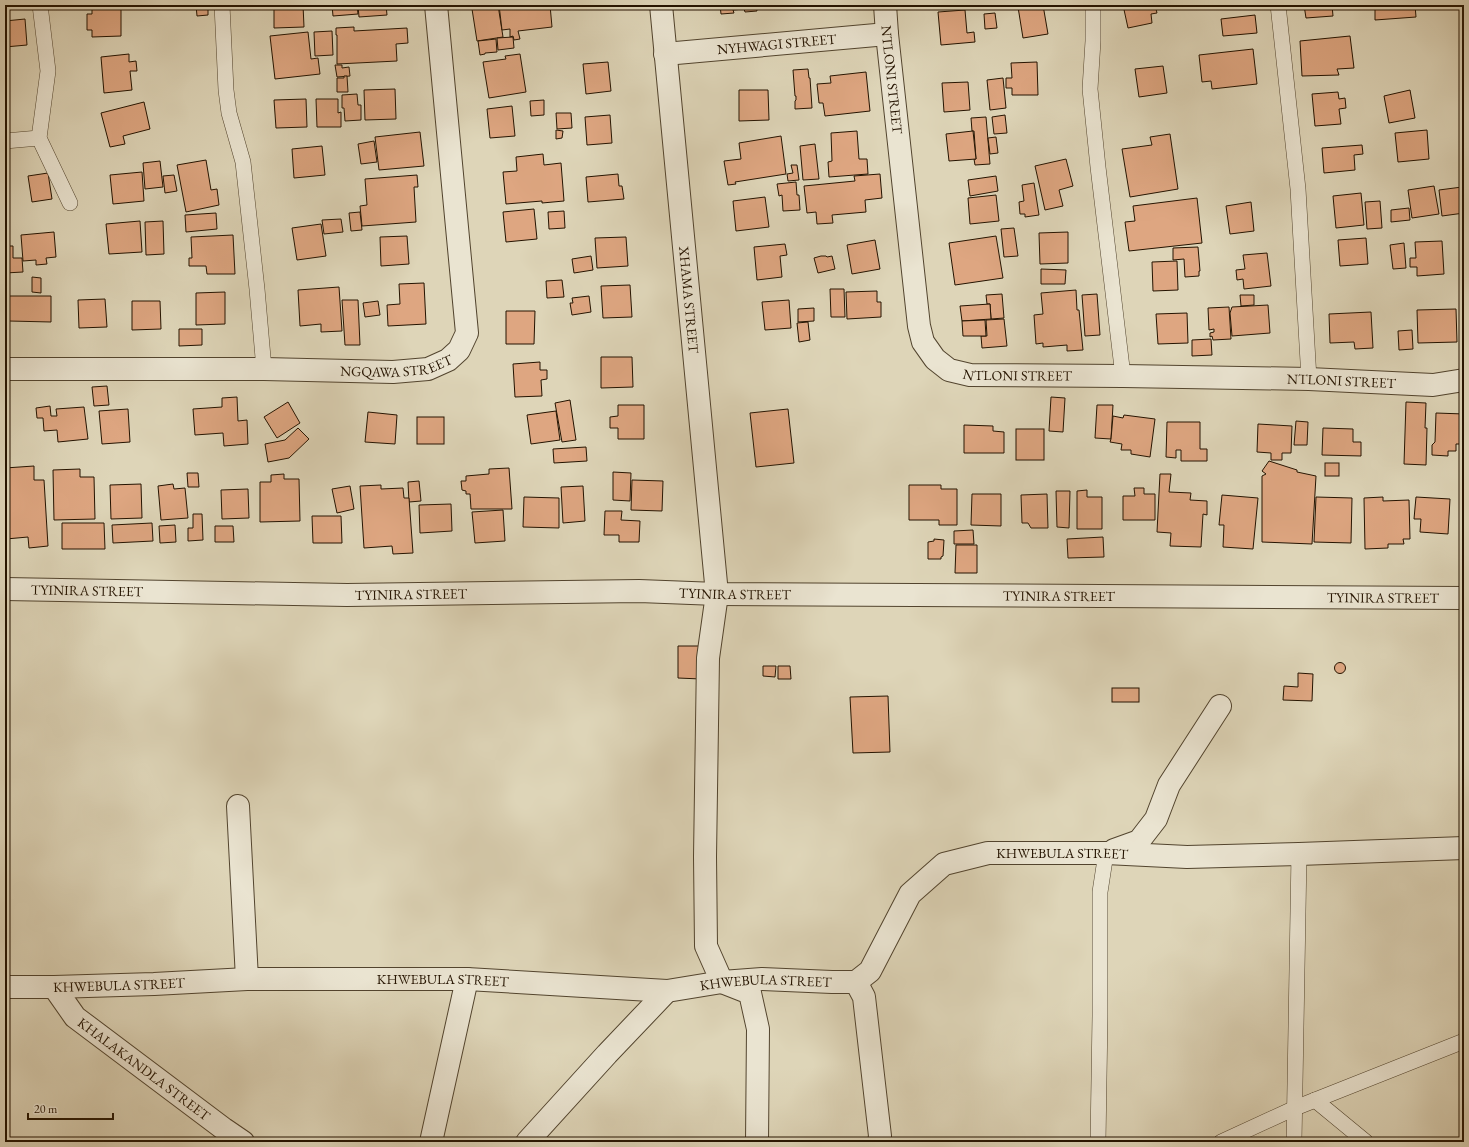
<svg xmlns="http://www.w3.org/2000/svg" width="1469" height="1147" font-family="'EB Garamond',serif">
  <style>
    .building { fill: #dea681; stroke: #241300 }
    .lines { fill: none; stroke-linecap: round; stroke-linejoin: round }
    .service-casing { stroke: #52442e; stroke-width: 16 }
    .minor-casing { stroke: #52442e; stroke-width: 24 }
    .tertiary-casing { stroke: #52442e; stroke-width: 24 }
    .service { stroke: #eae4d1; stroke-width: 15 }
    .minor { stroke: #eae4d1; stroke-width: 22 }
    .tertiary { stroke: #eae4d1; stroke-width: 22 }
    .labels { text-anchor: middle; stroke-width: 3; stroke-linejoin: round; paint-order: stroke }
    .street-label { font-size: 14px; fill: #241300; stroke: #eae4d1 }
  </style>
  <rect width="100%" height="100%" fill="#ded5b8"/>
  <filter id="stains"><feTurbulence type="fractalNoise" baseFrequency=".005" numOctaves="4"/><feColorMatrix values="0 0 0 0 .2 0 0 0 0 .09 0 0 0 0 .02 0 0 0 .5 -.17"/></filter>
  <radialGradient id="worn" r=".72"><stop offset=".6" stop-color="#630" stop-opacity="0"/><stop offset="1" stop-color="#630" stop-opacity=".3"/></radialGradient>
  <!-- building -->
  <g class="building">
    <polygon points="196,5 208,5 208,15 197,16"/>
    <polygon points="274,5 303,5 304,27 274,28"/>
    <polygon points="332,5 357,5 358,14 333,16"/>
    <polygon points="358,5 386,5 387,15 359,17"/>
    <polygon points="498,5 503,37 477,41 472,9"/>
    <polygon points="499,5 550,5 552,27 518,31 520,39 514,40 513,36 510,37 510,29 502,30"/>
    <polygon points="720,5 756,5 757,11 745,12 744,9 733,10 734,13 721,14"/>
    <rect x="757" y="5" width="11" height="4"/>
    <polygon points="1028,5 1043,5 1048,34 1023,38 1018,7"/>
    <polygon points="1123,5 1155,5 1157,13 1151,14 1152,23 1128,28"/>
    <polygon points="1304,5 1332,5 1333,16 1306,18"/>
    <polygon points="1375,5 1415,5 1416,17 1375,20"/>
    <polygon points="92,8 121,8 121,36 92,37 92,30 87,30 87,14 92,14"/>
    <polygon points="965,10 967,33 974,32 975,42 941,45 938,12"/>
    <polygon points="995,13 997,28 985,29 984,14"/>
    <polygon points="1255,15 1257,33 1223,36 1221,19"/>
    <polygon points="25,19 27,45 5,47 5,21"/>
    <polygon points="354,27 354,31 407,28 408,43 396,44 397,61 337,64 337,35 336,35 336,28"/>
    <polygon points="332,31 333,55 315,56 314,32"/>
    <polygon points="308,32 311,59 318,58 320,74 275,79 270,36"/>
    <polygon points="1350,36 1354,68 1337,69 1339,75 1302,76 1300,41"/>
    <polygon points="513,37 514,48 498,50 497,38"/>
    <polygon points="496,39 497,52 485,53 485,54 480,55 478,41"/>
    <polygon points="1253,49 1257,84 1212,89 1211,81 1202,82 1199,55"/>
    <polygon points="129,54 129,62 136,61 137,71 130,71 132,90 104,93 101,57"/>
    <polygon points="520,54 526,92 489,98 483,62 506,59 505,56"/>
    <polygon points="608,62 611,91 586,94 583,64"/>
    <polygon points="1037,62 1038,95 1012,95 1012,88 1006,88 1006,78 1012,78 1011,63"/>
    <polygon points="335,65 342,65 342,68 349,67 350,76 337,77"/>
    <polygon points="1163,66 1167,93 1139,97 1135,69"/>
    <polygon points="808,69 809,78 810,78 812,108 795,109 795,101 796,100 796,96 795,96 793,70"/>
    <polygon points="866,72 870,111 825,116 823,103 819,103 817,84 831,83 830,76"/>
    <polygon points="344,76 347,76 348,92 337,92 337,78 344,78"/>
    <polygon points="1003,78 1006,108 990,110 987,80"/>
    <polygon points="968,82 970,110 944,112 942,83"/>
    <polygon points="395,89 396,119 365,120 364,90"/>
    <polygon points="739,90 768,90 769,120 739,121"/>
    <polygon points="1410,90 1415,118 1389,123 1384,96"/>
    <polygon points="1338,92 1339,99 1345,98 1346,108 1339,109 1341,124 1315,126 1312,94"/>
    <polygon points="357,94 358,105 361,105 361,120 345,121 344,108 342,108 342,95"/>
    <polygon points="306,99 307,127 276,128 274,100"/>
    <polygon points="316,99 338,99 338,113 341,112 341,127 317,127"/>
    <polygon points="544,100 544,115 531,116 530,101"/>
    <polygon points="144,102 150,129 123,136 125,144 110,147 101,113"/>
    <polygon points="512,106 515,136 490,138 487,109"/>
    <polygon points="556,113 571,113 572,128 557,129"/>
    <polygon points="610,115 612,143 587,145 585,117"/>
    <polygon points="1005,115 1007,133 994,134 992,117"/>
    <polygon points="986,117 990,164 975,165 974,159 976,159 974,131 972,131 971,118"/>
    <polygon points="556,130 563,131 562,138 556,139"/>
    <polygon points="1427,130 1429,159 1398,162 1395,133"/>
    <polygon points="857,131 859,159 867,159 868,174 829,177 828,162 832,161 831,133"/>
    <polygon points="973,131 976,159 949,161 946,134"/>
    <polygon points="420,132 424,166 379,170 375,137"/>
    <polygon points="1170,134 1178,189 1130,197 1122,149 1152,145 1150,137"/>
    <polygon points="781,136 786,174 735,182 736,184 728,185 724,161 741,159 739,143"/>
    <polygon points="996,137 998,153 990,154 988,138"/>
    <polygon points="374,141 377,162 361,164 358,144"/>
    <polygon points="815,144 819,179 803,180 800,146"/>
    <polygon points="1362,145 1363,154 1354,155 1355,170 1324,173 1322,148"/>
    <polygon points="322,146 325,175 294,178 292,149"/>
    <polygon points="543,154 544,165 561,163 564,201 542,203 542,201 506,204 503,172 517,171 516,157"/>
    <polygon points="1066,159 1073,186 1059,190 1063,206 1045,210 1035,166"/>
    <polygon points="206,160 211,190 217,189 219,205 186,212 177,165"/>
    <polygon points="160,161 163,187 145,189 143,163"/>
    <polygon points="791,165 797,165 799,180 788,181 787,174 793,173"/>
    <polygon points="142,172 144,201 113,204 110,175"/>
    <polygon points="48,173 52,199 32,202 28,176"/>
    <polygon points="618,174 619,186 622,186 624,199 588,202 586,177"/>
    <polygon points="880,174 882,198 865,200 866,212 832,215 833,223 817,224 816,212 807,213 804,186 855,181 854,176"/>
    <polygon points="174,175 177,191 165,193 163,176"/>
    <polygon points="417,175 418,187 414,187 416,222 362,226 360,206 367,205 365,179"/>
    <polygon points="996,176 998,191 970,196 968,180"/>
    <polygon points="796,182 797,195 799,195 800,210 783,211 782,195 779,196 777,184"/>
    <polygon points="1034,183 1039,215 1025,217 1025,214 1020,214 1019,202 1024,201 1022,185"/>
    <polygon points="1434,186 1439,214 1412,218 1408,190"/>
    <polygon points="1462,187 1464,213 1442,216 1439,190"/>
    <polygon points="1361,193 1364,225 1336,228 1333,196"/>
    <polygon points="996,195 999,221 970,224 968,198"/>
    <polygon points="765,197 769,227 736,231 733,201"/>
    <polygon points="1197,198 1202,243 1129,251 1125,222 1135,221 1133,206"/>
    <polygon points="1380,201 1382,228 1367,229 1365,202"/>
    <polygon points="1251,202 1254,231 1230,234 1226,206"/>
    <polygon points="1409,208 1410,220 1391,222 1391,210"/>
    <polygon points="534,209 537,239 506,242 503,212"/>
    <polygon points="564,211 565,228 549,229 548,212"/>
    <polygon points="360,212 362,230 351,231 349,213"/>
    <polygon points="216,213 217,229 186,232 185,215"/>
    <polygon points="341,219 343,232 324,234 322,220"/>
    <polygon points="140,221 142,252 109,254 106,224"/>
    <polygon points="163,221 164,254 146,255 145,222"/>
    <polygon points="321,224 326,256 297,260 292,228"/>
    <polygon points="1014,228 1018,256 1004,257 1001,229"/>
    <polygon points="54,232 56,257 46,258 47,264 36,265 36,260 23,261 21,235"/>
    <polygon points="1068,232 1068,263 1040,264 1039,233"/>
    <polygon points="233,235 235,274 207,274 206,266 189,266 189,258 192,258 191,237"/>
    <polygon points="407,236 409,264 381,266 380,237"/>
    <polygon points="996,236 1003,278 955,285 949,243"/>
    <polygon points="626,237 628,266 597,268 595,238"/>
    <polygon points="1366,238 1368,264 1340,266 1338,240"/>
    <polygon points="875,240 880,269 852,274 847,245"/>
    <polygon points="1442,241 1444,274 1417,276 1417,267 1410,267 1410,258 1416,258 1415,242"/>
    <polygon points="1404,243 1406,268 1393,269 1390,245"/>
    <polygon points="785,244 787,255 780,256 782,277 757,280 754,247"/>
    <polygon points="5,246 13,246 13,258 22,258 23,272 5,273"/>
    <polygon points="1198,247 1200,271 1199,271 1199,276 1185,277 1184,259 1173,260 1173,248"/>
    <polygon points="1267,253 1271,286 1244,289 1243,279 1237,280 1236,270 1245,269 1243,255"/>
    <polygon points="591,256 593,270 574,273 572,259"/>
    <polygon points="821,256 826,256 827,257 832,256 835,269 818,273 814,258"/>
    <polygon points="1177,261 1178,290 1153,291 1152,262"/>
    <polygon points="1041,269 1066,270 1065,284 1041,284"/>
    <polygon points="8,277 9,289 5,290 5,278"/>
    <polygon points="32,277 41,278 41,293 32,292"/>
    <polygon points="562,280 564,297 547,298 546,281"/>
    <polygon points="424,283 426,324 388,326 387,305 400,304 399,284"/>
    <polygon points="630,285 632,317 603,318 601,286"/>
    <polygon points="339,287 342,331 321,332 321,324 300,326 298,290"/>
    <polygon points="830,289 844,289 845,317 831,317"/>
    <polygon points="1076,290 1077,310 1079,310 1083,350 1067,351 1067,345 1043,347 1043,343 1036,344 1034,315 1043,314 1041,293"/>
    <polygon points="877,291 877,302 881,302 881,317 847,319 846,292"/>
    <polygon points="225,292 225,324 196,325 196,293"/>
    <polygon points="1002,294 1004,318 991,319 990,304 987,304 986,295"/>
    <polygon points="1097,294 1100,335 1085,336 1082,295"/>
    <polygon points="1240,295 1254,295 1254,305 1241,306"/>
    <polygon points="9,296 51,296 51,322 9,321"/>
    <polygon points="589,296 591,312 572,315 570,303 573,303 572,298"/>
    <polygon points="105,299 107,327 79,328 78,300"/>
    <polygon points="342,300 358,300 360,345 345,345"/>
    <polygon points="789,300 791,328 765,330 762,302"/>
    <polygon points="132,301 160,301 161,329 132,330"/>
    <polygon points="378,301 380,315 365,317 363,303"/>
    <polygon points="990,304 991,319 962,321 960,306"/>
    <polygon points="1268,305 1270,333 1232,336 1230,313 1232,307"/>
    <polygon points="1229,307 1231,339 1213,340 1212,336 1210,337 1210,333 1214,332 1214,329 1209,330 1208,308"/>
    <polygon points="814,308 814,321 798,322 798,309"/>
    <polygon points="1456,309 1457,342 1418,343 1417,310"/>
    <polygon points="506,311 535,311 534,344 506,344"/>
    <polygon points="1371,312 1373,348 1355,349 1354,342 1330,343 1329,314"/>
    <polygon points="1187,313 1188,343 1158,344 1156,314"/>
    <polygon points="1004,319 1007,346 982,348 981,336 987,336 986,320"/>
    <polygon points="985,320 986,336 963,336 962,321"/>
    <polygon points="808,322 810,340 799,342 797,323"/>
    <polygon points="179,329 202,329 202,345 179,346"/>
    <polygon points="1412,330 1413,349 1399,350 1398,331"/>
    <polygon points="1211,339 1212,355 1192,356 1192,340"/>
    <polygon points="601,357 632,357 633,387 601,388"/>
    <polygon points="540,362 540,370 547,370 547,379 541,380 542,396 515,397 513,364"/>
    <polygon points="107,386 109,405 94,406 92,387"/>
    <polygon points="237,397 238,421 247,420 248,444 224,446 223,433 195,435 193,409 222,407 222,398"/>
    <polygon points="1051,397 1065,398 1063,432 1049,431"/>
    <polygon points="570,400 576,440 562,442 555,403"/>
    <polygon points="288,402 300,423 277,438 264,417"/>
    <polygon points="1406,402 1426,403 1425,428 1427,428 1426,465 1404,464"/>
    <polygon points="618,405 644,405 644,439 618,439 618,428 610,428 610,417 618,416"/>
    <polygon points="1097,405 1113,405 1111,439 1095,438"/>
    <polygon points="50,406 51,416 57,416 56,409 84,407 88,439 58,442 57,430 44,431 43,418 37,418 36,408"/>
    <polygon points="128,409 130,442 102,444 99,411"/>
    <polygon points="788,409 794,463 756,467 750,413"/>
    <polygon points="556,411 560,440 531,444 527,415"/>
    <polygon points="368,412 397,415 395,444 365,442"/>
    <polygon points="1436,413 1464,414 1464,444 1456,444 1456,451 1448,451 1448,456 1432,455 1432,445 1435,442"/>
    <polygon points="1124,415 1155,419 1150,457 1131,454 1131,450 1121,450 1122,444 1110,442 1111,439 1113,416 1123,418"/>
    <rect x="417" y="417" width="27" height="27"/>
    <polygon points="1296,421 1308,422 1307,445 1294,445"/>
    <polygon points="1167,422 1200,422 1200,449 1207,449 1207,461 1181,461 1181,450 1176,450 1176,458 1166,457"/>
    <polygon points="1258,424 1292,426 1291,453 1282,453 1282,460 1271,460 1271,453 1257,452"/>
    <polygon points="964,425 993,426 993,431 1004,432 1004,453 964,453"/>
    <polygon points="298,428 309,439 289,458 268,462 265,444 285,440"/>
    <polygon points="1323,428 1353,429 1353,442 1361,442 1361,456 1322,455"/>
    <rect x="1016" y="429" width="28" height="31"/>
    <polygon points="586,447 587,461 554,463 553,449"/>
    <polygon points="1269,461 1297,470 1297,472 1316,476 1312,544 1262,542 1262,476 1266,474 1262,471"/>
    <rect x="1325" y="463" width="14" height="13"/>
    <polygon points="34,466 34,480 44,480 48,546 29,548 28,537 6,539 5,468"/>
    <polygon points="509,468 512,509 471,509 470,494 466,494 466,491 462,490 461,481 466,481 466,476 489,474 489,469"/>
    <polygon points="80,469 80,477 94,477 95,519 54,520 53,470"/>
    <polygon points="613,472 631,473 630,501 613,500"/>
    <polygon points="187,473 198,473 199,487 188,487"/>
    <polygon points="284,474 284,479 299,479 300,521 260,522 260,482 271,482 271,475"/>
    <polygon points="1160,474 1171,474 1169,492 1191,493 1190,500 1207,501 1207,515 1203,514 1201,547 1170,546 1171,533 1157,532"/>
    <polygon points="632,480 663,481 662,511 631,510"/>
    <polygon points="419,481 421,501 409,502 408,482"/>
    <polygon points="141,484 142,518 111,519 110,485"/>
    <polygon points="173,484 174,489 185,488 188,518 161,520 158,486"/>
    <polygon points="381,485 381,489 403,488 404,498 409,498 413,553 393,554 392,546 364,548 360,486"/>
    <polygon points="909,485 941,485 941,489 957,489 957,525 939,525 939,520 909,520"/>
    <polygon points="350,486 354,509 337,513 332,489"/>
    <polygon points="583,486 585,521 563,523 561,487"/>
    <polygon points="1134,488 1144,488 1144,494 1155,494 1155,520 1123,520 1123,496 1135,496"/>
    <polygon points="248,489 249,518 222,519 221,490"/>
    <polygon points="1087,490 1087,497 1102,497 1102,529 1077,529 1077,491"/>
    <polygon points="1056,491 1070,491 1069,528 1057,527"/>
    <polygon points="972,494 1001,494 1001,526 971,525"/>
    <polygon points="1047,494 1048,528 1031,528 1028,523 1022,523 1021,495"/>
    <polygon points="1222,495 1258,498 1253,549 1223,547 1224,525 1219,525"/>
    <polygon points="524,497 559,498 559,528 523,527"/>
    <polygon points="1316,497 1352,498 1351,543 1314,542"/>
    <polygon points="1383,497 1383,501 1409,500 1410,539 1403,539 1404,544 1388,544 1388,548 1365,549 1364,498"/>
    <polygon points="1416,497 1450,499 1448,534 1420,532 1421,519 1414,519"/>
    <polygon points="451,504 452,531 420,533 419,505"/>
    <polygon points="503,510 505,541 475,543 472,512"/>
    <polygon points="605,511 622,511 621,520 640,521 639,542 619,542 619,535 604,535"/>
    <polygon points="193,514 202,514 203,540 188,541 188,528 193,528"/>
    <polygon points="312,516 341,516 342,543 313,543"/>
    <polygon points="62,523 104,523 105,549 62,549"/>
    <polygon points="152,523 153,541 113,543 112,525"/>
    <polygon points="175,525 176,542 160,543 159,526"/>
    <polygon points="215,526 233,526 234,542 215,542"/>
    <polygon points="973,530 974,544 954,544 954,531"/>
    <polygon points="1103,537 1104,557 1068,558 1067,539"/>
    <polygon points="934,539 944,540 943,556 941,557 941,559 928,559 928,542 934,541"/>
    <polygon points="956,545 977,545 977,573 955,573"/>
    <polygon points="678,646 701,646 701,679 678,678"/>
    <circle cx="1340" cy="668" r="5.5"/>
    <polygon points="763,666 776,666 775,677 763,676"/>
    <polygon points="778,666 790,666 791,679 778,679"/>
    <polygon points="1298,673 1313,674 1312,701 1283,700 1284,686 1298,687"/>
    <rect x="1112" y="688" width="27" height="14"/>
    <polygon points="888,696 890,752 853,753 850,697"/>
  </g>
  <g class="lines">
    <defs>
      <g id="service">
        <polyline points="40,5 48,71 39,138 70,203"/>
        <polyline points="222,5 226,90 229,113 243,162 257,289 264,369"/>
        <polyline points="1093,5 1093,41 1090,89 1098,167 1123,376"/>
        <polyline points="1278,5 1298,189 1309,379"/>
        <polyline points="5,141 39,138"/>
        <polyline points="1315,1100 1366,1142"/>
        <polyline points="1098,1142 1100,1016 1100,892 1106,853"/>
        <polyline points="1221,1142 1295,1108 1464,1041"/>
        <polyline points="1294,1142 1299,854"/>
      </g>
      <g id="minor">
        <path id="s1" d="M661 5 717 594 708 658 705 857 706 946 722 982 750 993 758 1029 757 1142"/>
        <path id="s2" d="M885 5 887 34 919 326 923 342 935 359 949 370 970 375 1123 376 1309 379 1433 385 1464 380"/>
        <path id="s3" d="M665 54 887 34"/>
        <path id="s4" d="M5 369H264L393 372 428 369 448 360 459 350 467 333 436 5"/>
        <polyline points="238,806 247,979"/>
        <polyline points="1114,850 1139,841 1156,819 1169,785 1220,706"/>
        <polyline points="856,982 864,997 880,1136 879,1142"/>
        <path id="s5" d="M5 987H54L154 984 247 979H467L667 991 722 982 762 979 832 982H856L870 971 910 894 944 864 988 853H1106L1187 857 1299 854 1464 848"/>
        <path id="s6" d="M54 987 75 1017 224 1129 243 1142"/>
        <polyline points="431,1142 467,979"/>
        <polyline points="527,1142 607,1054 667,991"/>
      </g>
      <g id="tertiary">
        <path id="s7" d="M5 589 347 595 639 591 717 594 1464 598"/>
      </g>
    </defs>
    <!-- service casing -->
    <use href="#service" class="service-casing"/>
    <!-- minor casing -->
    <use href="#minor" class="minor-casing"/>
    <!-- tertiary casing -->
    <use href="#tertiary" class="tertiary-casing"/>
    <!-- service -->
    <use href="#service" class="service"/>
    <!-- minor -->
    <use href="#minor" class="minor"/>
    <!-- tertiary -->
    <use href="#tertiary" class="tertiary"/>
  </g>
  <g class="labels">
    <!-- street labels -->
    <g class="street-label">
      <text dy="5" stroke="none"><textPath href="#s3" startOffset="112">NYHWAGI STREET</textPath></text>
      <text dy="5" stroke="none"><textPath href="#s2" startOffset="75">NTLONI STREET</textPath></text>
      <text dy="5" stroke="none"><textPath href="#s1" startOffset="296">XHAMA STREET</textPath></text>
      <text dy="5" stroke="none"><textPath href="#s4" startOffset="392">NGQAWA STREET</textPath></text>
      <text dy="5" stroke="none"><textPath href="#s2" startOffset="447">NTLONI STREET</textPath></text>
      <text dy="5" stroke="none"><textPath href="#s2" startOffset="771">NTLONI STREET</textPath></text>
      <text dy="5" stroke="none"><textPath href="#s7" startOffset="82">TYINIRA STREET</textPath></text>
      <text dy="5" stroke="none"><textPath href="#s7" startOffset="406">TYINIRA STREET</textPath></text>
      <text dy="5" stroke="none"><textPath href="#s7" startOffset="730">TYINIRA STREET</textPath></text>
      <text dy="5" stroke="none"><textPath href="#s7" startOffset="1054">TYINIRA STREET</textPath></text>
      <text dy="5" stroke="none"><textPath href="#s7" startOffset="1378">TYINIRA STREET</textPath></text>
      <text dy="5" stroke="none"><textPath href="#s5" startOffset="1122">KHWEBULA STREET</textPath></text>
      <text dy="5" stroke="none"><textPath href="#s5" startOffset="438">KHWEBULA STREET</textPath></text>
      <text dy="5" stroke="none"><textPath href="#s5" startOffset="762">KHWEBULA STREET</textPath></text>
      <text dy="5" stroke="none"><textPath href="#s5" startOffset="114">KHWEBULA STREET</textPath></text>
      <text dy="5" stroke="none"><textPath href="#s6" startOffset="123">KHALAKANDLA STREET</textPath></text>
    </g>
  </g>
  <!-- margin -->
  <rect width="1469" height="1147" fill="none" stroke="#ded5b8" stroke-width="20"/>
  <rect x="6" y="6" width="1457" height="1135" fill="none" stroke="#241300" stroke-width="2"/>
  <rect x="10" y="10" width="1449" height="1127" fill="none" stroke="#241300"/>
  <!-- scale -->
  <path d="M28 1113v6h85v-6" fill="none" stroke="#241300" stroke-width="2"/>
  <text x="34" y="1113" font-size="12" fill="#241300" stroke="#eae4d1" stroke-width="3" paint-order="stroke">20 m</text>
  <rect width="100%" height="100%" filter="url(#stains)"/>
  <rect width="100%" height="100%" fill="url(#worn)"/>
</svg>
